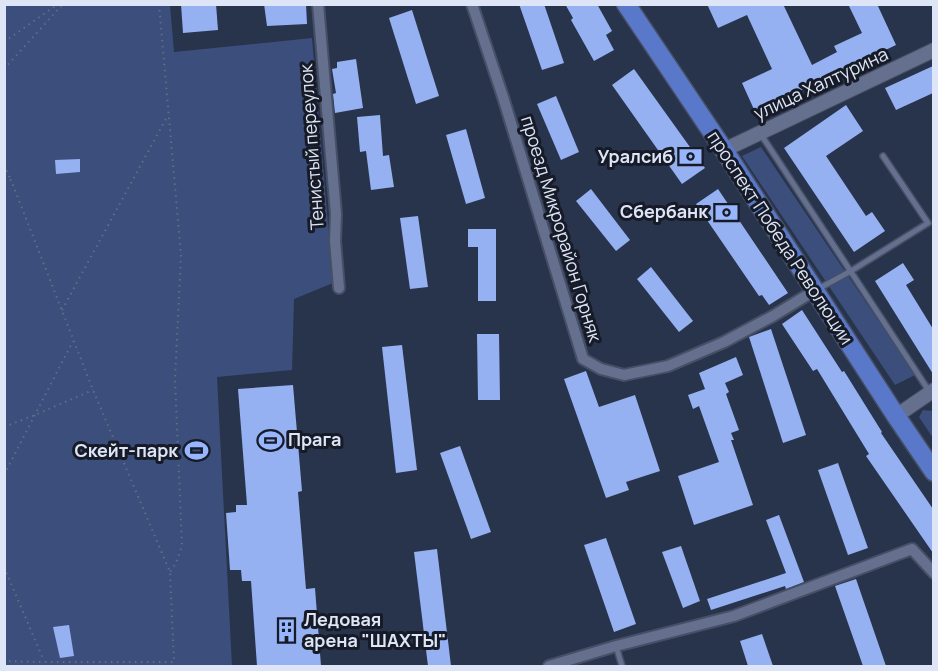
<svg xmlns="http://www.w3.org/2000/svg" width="938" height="671" font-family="Manrope,sans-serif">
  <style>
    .green { fill: #3c4e7b }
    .building { fill: #95b1f1 }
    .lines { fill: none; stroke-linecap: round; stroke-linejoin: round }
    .service-casing { stroke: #464f65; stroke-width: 8 }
    .minor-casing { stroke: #464f65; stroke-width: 14 }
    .tertiary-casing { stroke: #464f65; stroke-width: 16 }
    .primary-casing { stroke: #464f65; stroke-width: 21 }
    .path { stroke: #636d84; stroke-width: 2; stroke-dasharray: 1.5 4.5; stroke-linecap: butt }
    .service { stroke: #64708e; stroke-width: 5 }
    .minor { stroke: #64708e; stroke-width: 10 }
    .tertiary { stroke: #64708e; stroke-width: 14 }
    .primary { stroke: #5a78c9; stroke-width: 18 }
    .labels { text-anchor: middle; stroke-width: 6; stroke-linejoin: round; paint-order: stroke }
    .street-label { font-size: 18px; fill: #dde5f6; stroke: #161b27 }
    .poi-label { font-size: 18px; font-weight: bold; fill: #dde5f6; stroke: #161b27; text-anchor: end }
  </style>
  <rect width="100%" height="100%" fill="#28334c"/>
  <!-- green -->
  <g class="green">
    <polygon points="5,5 170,5 174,52 312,38 333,283 294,299 292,370 217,377 232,666 5,666"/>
    <polygon points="761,147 915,375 895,385 742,156"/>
    <polygon points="923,410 933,411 933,438 919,417"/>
  </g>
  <!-- building -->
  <g class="building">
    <polygon points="181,4 216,4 218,30 183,33"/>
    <polygon points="264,4 306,4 307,24 267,26"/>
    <polygon points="519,4 544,4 564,63 542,70"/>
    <polygon points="565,4 597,4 612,31 606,35 614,50 594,61 571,20 573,18"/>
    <polygon points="707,4 783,4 812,65 837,52 834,46 862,33 848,4 877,4 896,45 793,94 795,98 757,116 742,83 772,69 747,15 718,28"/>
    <polygon points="412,10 439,96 416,104 389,18"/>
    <polygon points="356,59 363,108 335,113 333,94 336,93 332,69 337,68 337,62"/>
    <polygon points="933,66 933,93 896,110 885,88"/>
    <polygon points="634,69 705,168 682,184 612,85"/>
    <polygon points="556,96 579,152 561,160 537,104"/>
    <polygon points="846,105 863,131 826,156 866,216 872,212 885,231 854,252 784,148"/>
    <polygon points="380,115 383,156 389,155 394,187 371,190 366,151 360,152 357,117"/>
    <polygon points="466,129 485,198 466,204 446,135"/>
    <polygon points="80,159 80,172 56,174 55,160"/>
    <polygon points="591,189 630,240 616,251 576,201"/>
    <polygon points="718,189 788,293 769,305 762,295 759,296 696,204"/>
    <polygon points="418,216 428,287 410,289 400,218"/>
    <polygon points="468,229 496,229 496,301 478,301 478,247 468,247"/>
    <polygon points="903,263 914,280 906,285 933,329 933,374 875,281"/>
    <polygon points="651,267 693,321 679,332 637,279"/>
    <polygon points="802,310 842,372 844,371 882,432 881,433 933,509 933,553 866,456 869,454 817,369 813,371 782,324"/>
    <polygon points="771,329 806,435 783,443 749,337"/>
    <polygon points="477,334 499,334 500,400 478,400"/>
    <polygon points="402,345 417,470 396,473 382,347"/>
    <polygon points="736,357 743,375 725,383 729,392 726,394 739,430 731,433 734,440 731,440 753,505 694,525 678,476 719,462 699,406 693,409 688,395 705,389 699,373"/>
    <polygon points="586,371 599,407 635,395 660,471 626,482 629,490 606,498 564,379"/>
    <polygon points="293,385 302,491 298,492 306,589 315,588 321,666 257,666 251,581 242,581 241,570 230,570 226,513 236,512 236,505 247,505 238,389"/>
    <polygon points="460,446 491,532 471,539 440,453"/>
    <polygon points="838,463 868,548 848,555 818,470"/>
    <polygon points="779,515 804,582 786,589 785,586 711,610 707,599 786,573 766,520"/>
    <polygon points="606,538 636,624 614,632 584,545"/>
    <polygon points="681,546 700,601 683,608 662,552"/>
    <polygon points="437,549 451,666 428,666 414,552"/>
    <polygon points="856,579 886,666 863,666 835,586"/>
    <polygon points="69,625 74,656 60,658 53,627"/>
    <polygon points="762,634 773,666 748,666 740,641"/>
  </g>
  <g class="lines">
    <defs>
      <g id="service">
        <polyline points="760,133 929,391"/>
        <polyline points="818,289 851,271 928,223 883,156"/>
        <polyline points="616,646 622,666"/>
      </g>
      <g id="minor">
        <polyline points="318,4 336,214 335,241 339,288"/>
        <polyline points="472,4 503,97 583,359 601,369 624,375 668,366 724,342 773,316 814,291"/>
        <polyline points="549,666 616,646 734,616 912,549 934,573"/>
      </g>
      <g id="tertiary">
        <polyline points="724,150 934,50"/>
        <polyline points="896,416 934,390"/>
      </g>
      <polyline id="primary" points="626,4 724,150 896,416 934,472"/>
    </defs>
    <!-- service casing -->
    <use href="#service" class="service-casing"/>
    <!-- minor casing -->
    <use href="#minor" class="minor-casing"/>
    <!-- tertiary casing -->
    <use href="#tertiary" class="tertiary-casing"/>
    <!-- primary casing -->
    <use href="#primary" class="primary-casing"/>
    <!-- path -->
    <g class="path">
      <polyline points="159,4 181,255 175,379 182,546 176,563 170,572"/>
      <polyline points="4,42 58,4"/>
      <polyline points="4,69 63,4"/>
      <polyline points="4,165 11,180"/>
      <polyline points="4,182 11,180 93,390 170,572 174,662 44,662 4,661"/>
      <polyline points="62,310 168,115"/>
      <polyline points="4,427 35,415 93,390"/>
      <polyline points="4,475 73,341"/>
      <polyline points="4,567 44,661"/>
    </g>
    <!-- service -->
    <use href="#service" class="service"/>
    <!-- minor -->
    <use href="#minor" class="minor"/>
    <!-- tertiary -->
    <use href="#tertiary" class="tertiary"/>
    <!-- primary -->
    <use href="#primary" class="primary"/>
  </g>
  <!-- icons -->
  <defs>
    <symbol id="bank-bare" viewBox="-9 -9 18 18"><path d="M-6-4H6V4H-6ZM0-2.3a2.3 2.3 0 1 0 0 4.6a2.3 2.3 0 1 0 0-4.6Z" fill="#97b6fd" stroke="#161b27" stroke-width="2.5" paint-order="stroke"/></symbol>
    <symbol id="stadium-bare" viewBox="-9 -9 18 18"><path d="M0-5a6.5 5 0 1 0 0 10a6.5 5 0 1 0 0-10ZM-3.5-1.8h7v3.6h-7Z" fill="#97b6fd" stroke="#161b27" stroke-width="2.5" paint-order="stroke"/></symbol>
    <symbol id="building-bare" viewBox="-9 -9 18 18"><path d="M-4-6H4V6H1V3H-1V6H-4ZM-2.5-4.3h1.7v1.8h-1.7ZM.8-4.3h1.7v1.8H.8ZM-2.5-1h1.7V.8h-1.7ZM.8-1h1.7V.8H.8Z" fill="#97b6fd" stroke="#161b27" stroke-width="2.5" paint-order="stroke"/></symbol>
  </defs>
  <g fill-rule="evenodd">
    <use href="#bank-bare" x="674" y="140" width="33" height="33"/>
    <use href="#bank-bare" x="710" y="196" width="33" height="33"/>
    <use href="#stadium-bare" x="254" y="424" width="33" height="33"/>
    <use href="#stadium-bare" x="180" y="434" width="33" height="33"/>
    <use href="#building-bare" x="270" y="614" width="33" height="33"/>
  </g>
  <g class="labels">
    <!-- street labels -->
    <g class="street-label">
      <text transform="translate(821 84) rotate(-25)" y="6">улица Халтурина</text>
      <text transform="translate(312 147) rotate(-94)" y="6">Тенистый переулок</text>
      <text transform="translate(561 229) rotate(73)" y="6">проезд Микрорайон Горняк</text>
      <text transform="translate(780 238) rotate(57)" y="6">проспект Победа Революции</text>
    </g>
    <!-- poi labels -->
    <g class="poi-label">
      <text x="673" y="163">Уралсиб</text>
      <text x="708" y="218">Сбербанк</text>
      <text x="288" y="446" text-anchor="start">Прага</text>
      <text x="178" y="457">Скейт-парк</text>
      <text x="304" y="626" text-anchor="start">Ледовая<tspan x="304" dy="21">арена "ШАХТЫ"</tspan></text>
    </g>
  </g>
  <!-- border -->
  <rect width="938" height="671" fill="none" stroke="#dde5f6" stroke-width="12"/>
</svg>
